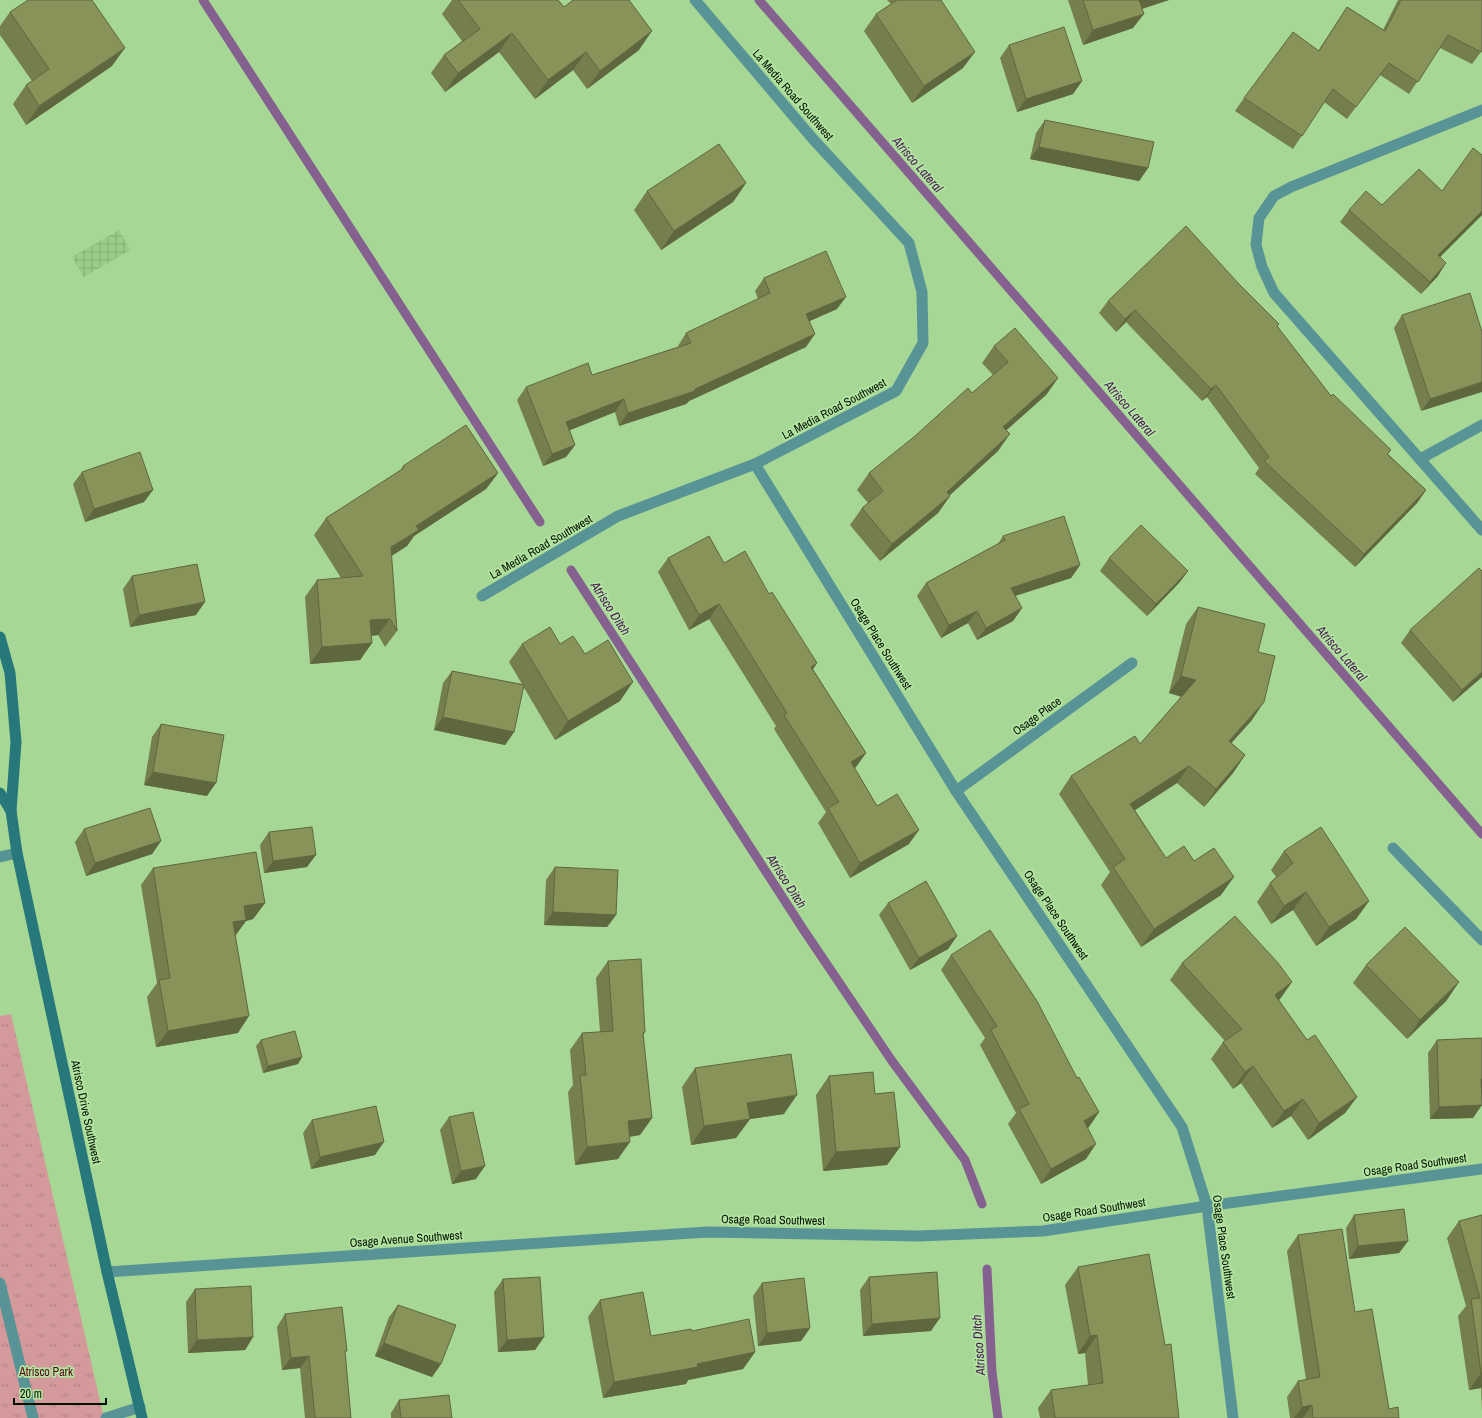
<svg xmlns="http://www.w3.org/2000/svg" width="1482" height="1418" font-family="'Archivo Narrow',sans-serif">
  <style>
    .industrial { fill: url(#industrial-grid) }
    .grass { fill: url(#grass-tufts) }
    .lines { fill: none; stroke-linecap: round; stroke-linejoin: round }
    .stream { stroke: #84618f; stroke-width: 9 }
    .service { stroke: #589496; stroke-width: 11 }
    .minor { stroke: #589496; stroke-width: 11 }
    .tertiary { stroke: #589496; stroke-width: 11 }
    .secondary { stroke: #27787a; stroke-width: 11 }
    .wall { fill: #757e4d }
    .shaded-wall { fill: #5f673f }
    .building { fill: #88935a; stroke: #5f673f }
    .labels { text-anchor: middle; stroke-width: 3.5; stroke-linejoin: round; paint-order: stroke }
    .street-label { font-size: 12px; fill: #031200; stroke: #b3e4a1 }
    .park-label { font-size: 12px; fill: #550415; stroke: #b3e4a1 }
    .water-label { font-size: 13px; font-style: italic; fill: #471955; stroke: #b3e4a1 }
  </style>
  <defs>
    <pattern id="industrial-grid" width="8" height="8" patternUnits="userSpaceOnUse"><rect width="8" height="8" fill="#9acd86"/><path d="M0 4h8M4 0v8" fill="none" stroke="#83af72"/></pattern>
    <pattern id="grass-tufts" width="24" height="20" patternUnits="userSpaceOnUse"><rect width="24" height="20" fill="#d4999b"/><path d="M3 7l-1-3M5 7V3M7 7l1-3M15 17l-1-3M17 17v-4M19 17l1-3" fill="none" stroke="#b48384"/></pattern>
  </defs>
  <rect width="100%" height="100%" fill="#a7d795"/>
  <!-- industrial -->
  <polygon class="industrial" points="119,230 130,250 84,277 72,257"/>
  <!-- grass -->
  <polygon class="grass" points="11,1014 104,1418 0,1418 0,1016"/>
  <g class="lines">
    <!-- stream -->
    <g class="stream">
      <polyline points="203,0 540,522"/>
      <polyline points="759,0 1482,834"/>
      <polyline points="571,570 803,929 892,1061 965,1160 982,1204"/>
      <polyline points="987,1269 992,1372 998,1418"/>
    </g>
    <!-- service -->
    <g class="service">
      <polyline points="1482,110 1291,187 1274,196 1259,218 1256,245 1262,267 1274,293 1482,530"/>
      <polyline points="1420,459 1482,425"/>
      <polyline points="0,1283 33,1418"/>
      <polyline points="106,1418 140,1407"/>
    </g>
    <!-- minor -->
    <g class="minor">
      <polyline points="755,464 956,791 1182,1127 1207,1206 1233,1418"/>
      <polyline points="482,596 618,516 755,464 896,391 923,343 922,292 909,243 813,139 695,0"/>
      <polyline points="956,791 1132,663"/>
      <polyline points="1393,848 1482,940"/>
      <polyline points="0,857 17,853"/>
    </g>
    <!-- tertiary -->
    <polyline class="tertiary" points="107,1272 707,1232 918,1236 1043,1231 1207,1206 1482,1169"/>
    <!-- secondary -->
    <g class="secondary">
      <polyline points="0,637 10,673 16,742 11,811 17,853 107,1272 142,1418"/>
      <polyline points="0,793 11,811"/>
    </g>
  </g>
  <!-- wall -->
  <g class="wall">
    <polygon points="452,0 558,0 564,7 639,50 587,89 573,70 535,99 499,52 445,92 431,73 444,55 462,41 442,14"/>
    <polygon points="887,0 941,0 963,68 912,103 864,31 876,14 891,4"/>
    <polygon points="1068,0 1169,0 1142,9 1133,28 1083,45"/>
    <polygon points="1398,0 1482,0 1481,52 1472,64 1440,48 1409,94 1380,75 1347,119 1324,102 1293,149 1235,111 1244,98 1318,51 1347,7 1383,30"/>
    <polygon points="10,12 112,66 26,125 13,104 26,85 32,81 0,35 0,26"/>
    <polygon points="1009,45 1082,81 1073,94 1017,112 1000,58"/>
    <polygon points="1045,120 1148,168 1139,181 1030,159 1036,133"/>
    <polygon points="1482,155 1482,215 1440,257 1438,276 1421,294 1340,222 1349,210 1382,205 1442,191"/>
    <polygon points="746,183 733,202 661,250 634,210 647,191"/>
    <polygon points="764,278 837,309 810,321 806,347 689,401 686,404 619,426 615,412 570,430 575,445 566,457 543,466 517,400 526,387 592,375 678,347 678,346 686,333 758,299 755,291"/>
    <polygon points="1108,301 1277,326 1331,396 1391,450 1388,454 1426,490 1417,503 1355,567 1255,474 1259,468 1207,397 1202,401 1126,322 1116,332 1099,313"/>
    <polygon points="1402,315 1482,332 1421,411 1394,328"/>
    <polygon points="994,346 1058,378 1046,395 1006,430 998,451 949,495 950,496 938,513 880,561 850,525 862,508 868,503 857,490 869,473 972,393 993,375 982,363"/>
    <polygon points="403,466 498,473 486,489 414,536 407,546 391,556 397,631 385,647 378,635 371,636 372,643 360,660 310,664 305,597 317,580 341,578 314,535 326,518 400,471"/>
    <polygon points="82,472 144,502 85,522 73,484"/>
    <polygon points="1003,536 1080,565 1071,578 1015,596 1022,608 1013,621 977,640 968,623 941,638 917,596 926,583 998,544"/>
    <polygon points="668,558 724,563 769,594 817,663 813,669 866,753 855,768 877,806 909,844 850,878 818,823 826,812 774,729 776,726 709,619 689,630 658,572"/>
    <polygon points="1109,558 1188,571 1179,583 1147,616 1100,571"/>
    <polygon points="132,576 196,615 130,627 123,589"/>
    <polygon points="1198,607 1258,652 1252,720 1231,743 1245,755 1233,773 1204,807 1177,783 1135,810 1166,858 1194,861 1221,895 1141,947 1101,885 1110,872 1059,794 1071,776 1140,744 1181,697 1169,693 1186,624"/>
    <polygon points="1410,630 1482,677 1453,702 1401,643"/>
    <polygon points="522,644 560,644 585,654 620,701 555,740 523,686 514,732 505,745 434,730 443,683 452,671 522,684 509,662"/>
    <polygon points="161,724 207,796 144,785 152,737"/>
    <polygon points="84,829 161,841 152,854 86,876 75,842"/>
    <polygon points="269,832 307,867 264,873 260,845"/>
    <polygon points="1284,851 1369,901 1356,919 1316,946 1293,910 1271,924 1257,902 1270,883 1276,877 1271,870"/>
    <polygon points="555,867 616,915 607,927 544,925 546,880"/>
    <polygon points="153,868 265,903 253,919 246,921 236,935 238,1033 156,1047 147,997 157,983 141,885"/>
    <polygon points="888,903 957,936 948,949 910,970 879,915"/>
    <polygon points="951,955 1077,1078 1099,1112 1088,1128 1086,1159 1041,1184 1008,1124 1016,1113 980,1045 985,1038 941,970"/>
    <polygon points="608,961 645,1032 643,1036 652,1118 640,1135 630,1137 618,1159 575,1165 568,1092 573,1085 570,1050 582,1033 600,1032 596,978"/>
    <polygon points="1182,963 1292,982 1279,1000 1307,1040 1357,1097 1345,1113 1308,1140 1291,1116 1272,1128 1241,1083 1233,1089 1211,1059 1223,1042 1225,1041 1170,980"/>
    <polygon points="1366,965 1459,982 1446,1001 1407,1039 1353,983"/>
    <polygon points="1482,1038 1482,1092 1481,1092 1473,1118 1430,1119 1428,1053 1437,1040"/>
    <polygon points="261,1040 302,1057 298,1064 263,1073 256,1046"/>
    <polygon points="695,1068 784,1114 750,1119 736,1138 691,1145 682,1087"/>
    <polygon points="829,1076 875,1094 900,1147 887,1165 823,1171 816,1095"/>
    <polygon points="449,1117 476,1179 452,1184 440,1130"/>
    <polygon points="312,1120 375,1155 311,1169 303,1133"/>
    <polygon points="1354,1215 1408,1241 1399,1253 1349,1259 1346,1228"/>
    <polygon points="1482,1215 1482,1411 1481,1388 1469,1390 1458,1316 1466,1306 1447,1238 1459,1221"/>
    <polygon points="1298,1235 1355,1312 1389,1409 1399,1418 1290,1418 1287,1397 1298,1381 1306,1380 1287,1251"/>
    <polygon points="1078,1267 1165,1345 1179,1418 1040,1418 1038,1408 1051,1390 1088,1385 1085,1353 1078,1354 1065,1285"/>
    <polygon points="869,1277 931,1331 863,1336 860,1290"/>
    <polygon points="503,1279 544,1337 535,1350 498,1352 494,1292"/>
    <polygon points="762,1283 810,1328 801,1341 758,1346 753,1296"/>
    <polygon points="195,1289 253,1337 245,1350 188,1353 186,1302"/>
    <polygon points="600,1300 651,1336 692,1331 755,1352 743,1369 688,1380 686,1384 603,1398 588,1317"/>
    <polygon points="398,1305 441,1364 432,1377 375,1356 389,1317"/>
    <polygon points="285,1314 345,1354 351,1418 305,1418 300,1368 282,1370 277,1327"/>
    <polygon points="399,1400 452,1418 391,1418 391,1413"/>
  </g>
  <!-- shaded-wall -->
  <g class="shaded-wall">
    <polygon points="1138,0 1169,0 1128,13"/>
    <polygon points="1144,14 1133,28 1083,45 1093,30"/>
    <polygon points="652,31 639,50 587,89 600,71"/>
    <polygon points="512,33 499,52 445,92 458,73"/>
    <polygon points="125,48 112,66 26,125 39,106"/>
    <polygon points="586,52 573,70 535,99 548,80"/>
    <polygon points="975,52 963,68 912,103 924,86"/>
    <polygon points="1082,81 1073,94 1017,112 1026,99"/>
    <polygon points="1039,147 1148,168 1139,181 1030,159"/>
    <polygon points="746,183 733,202 661,250 674,231"/>
    <polygon points="1482,211 1482,215 1429,268 1438,255"/>
    <polygon points="1446,263 1438,276 1421,294 1430,282"/>
    <polygon points="846,297 837,309 798,326 806,314"/>
    <polygon points="1135,310 1126,322 1116,332 1125,319"/>
    <polygon points="815,334 806,347 689,401 686,404 619,426 628,413 695,389"/>
    <polygon points="1058,378 1046,395 991,444 1003,427"/>
    <polygon points="1482,382 1482,392 1421,411 1430,399"/>
    <polygon points="1216,385 1207,397 1202,401 1211,389"/>
    <polygon points="624,399 615,412 558,435 566,422"/>
    <polygon points="1010,434 998,451 935,509 947,492"/>
    <polygon points="575,445 566,457 543,466 552,454"/>
    <polygon points="498,473 486,489 414,536 407,546 379,564 391,547 416,526"/>
    <polygon points="153,490 144,502 85,522 94,509"/>
    <polygon points="1426,490 1417,503 1355,567 1364,554"/>
    <polygon points="950,496 938,513 880,561 892,544"/>
    <polygon points="1080,565 1071,578 1002,600 1011,588"/>
    <polygon points="1188,571 1179,583 1147,616 1156,604"/>
    <polygon points="205,602 196,615 130,627 139,615"/>
    <polygon points="719,604 709,619 689,630 699,615"/>
    <polygon points="1022,608 1013,621 977,640 986,628"/>
    <polygon points="977,611 968,623 941,638 949,625"/>
    <polygon points="390,619 378,635 358,637 370,620"/>
    <polygon points="372,643 360,660 310,664 322,647"/>
    <polygon points="817,663 807,678 811,667"/>
    <polygon points="1482,672 1482,677 1453,702 1462,690"/>
    <polygon points="1181,676 1196,680 1184,697 1169,693"/>
    <polygon points="633,682 620,701 555,740 568,721"/>
    <polygon points="1264,702 1252,720 1217,759 1229,741"/>
    <polygon points="443,717 514,732 505,745 434,730"/>
    <polygon points="866,753 856,767 841,776 851,762"/>
    <polygon points="1245,755 1233,773 1204,807 1216,789"/>
    <polygon points="1189,766 1177,783 1118,821 1130,804"/>
    <polygon points="153,772 216,783 207,796 144,785"/>
    <polygon points="919,830 909,844 850,878 860,863"/>
    <polygon points="161,841 152,854 86,876 95,863"/>
    <polygon points="316,855 307,867 264,873 273,861"/>
    <polygon points="1234,877 1221,895 1141,947 1154,929"/>
    <polygon points="1306,892 1293,910 1271,924 1284,906"/>
    <polygon points="1369,901 1356,919 1316,946 1329,927"/>
    <polygon points="265,903 253,919 246,921 234,937 222,939 244,906"/>
    <polygon points="553,912 616,915 607,927 544,925"/>
    <polygon points="957,936 948,949 910,970 919,958"/>
    <polygon points="1292,982 1280,999 1263,1012 1275,995"/>
    <polygon points="1459,982 1446,1001 1407,1039 1420,1020"/>
    <polygon points="249,1016 238,1033 156,1047 168,1031"/>
    <polygon points="302,1057 298,1064 263,1073 268,1066"/>
    <polygon points="1253,1066 1241,1083 1233,1089 1245,1072"/>
    <polygon points="1481,1079 1482,1079 1482,1092 1472,1092"/>
    <polygon points="797,1095 784,1114 750,1119 736,1138 691,1145 704,1126 747,1103"/>
    <polygon points="1357,1097 1345,1113 1308,1140 1319,1123"/>
    <polygon points="1303,1099 1291,1116 1272,1128 1284,1111"/>
    <polygon points="1482,1105 1473,1118 1430,1119 1439,1107"/>
    <polygon points="1099,1112 1089,1127 1073,1136 1084,1121"/>
    <polygon points="652,1118 640,1135 616,1138 628,1121"/>
    <polygon points="384,1142 375,1155 311,1169 320,1157"/>
    <polygon points="630,1142 618,1159 575,1165 587,1147"/>
    <polygon points="1096,1144 1086,1159 1041,1184 1051,1169"/>
    <polygon points="900,1147 887,1165 823,1171 836,1152"/>
    <polygon points="485,1166 476,1179 452,1184 461,1171"/>
    <polygon points="1408,1241 1399,1253 1349,1259 1358,1246"/>
    <polygon points="940,1318 931,1331 863,1336 872,1324"/>
    <polygon points="810,1328 801,1341 758,1346 767,1333"/>
    <polygon points="1097,1335 1085,1353 1078,1354 1090,1336"/>
    <polygon points="253,1337 245,1350 188,1353 197,1340"/>
    <polygon points="544,1337 535,1350 498,1352 507,1340"/>
    <polygon points="384,1343 441,1364 432,1377 375,1356"/>
    <polygon points="755,1352 743,1369 688,1380 686,1384 603,1398 614,1382"/>
    <polygon points="309,1356 300,1368 282,1370 291,1358"/>
    <polygon points="1481,1373 1482,1373 1482,1386 1481,1388 1469,1390"/>
    <polygon points="1312,1405 1303,1418 1294,1418 1302,1407"/>
  </g>
  <!-- building -->
  <g class="building">
    <polygon points="28,0 92,0 125,48 39,106 26,85 49,69 10,12"/>
    <polygon points="458,0 558,0 564,7 573,0 629,0 652,31 600,71 586,52 548,80 512,33 458,73 444,55 480,29"/>
    <polygon points="897,0 941,0 975,52 924,86 876,14"/>
    <polygon points="1083,0 1139,0 1144,14 1093,30"/>
    <polygon points="1401,0 1482,0 1482,49 1481,52 1448,35 1418,82 1389,63 1356,107 1333,89 1302,136 1244,98 1293,32 1319,51 1347,7 1385,31"/>
    <polygon points="1064,27 1082,81 1026,99 1009,45"/>
    <polygon points="1045,120 1154,142 1148,168 1039,147"/>
    <polygon points="719,144 746,183 674,231 647,191"/>
    <polygon points="1473,148 1482,155 1482,211 1438,255 1446,263 1430,282 1349,210 1366,191 1382,205 1419,169 1442,191"/>
    <polygon points="1186,226 1239,284 1279,324 1277,326 1331,396 1333,394 1391,450 1387,454 1426,490 1364,554 1264,461 1269,457 1216,385 1211,389 1135,310 1125,319 1108,301"/>
    <polygon points="826,251 846,297 806,314 815,334 695,389 695,391 628,413 624,399 566,422 575,445 552,454 526,387 588,363 592,375 691,343 686,333 770,293 764,278"/>
    <polygon points="1470,293 1482,332 1482,382 1430,399 1402,315"/>
    <polygon points="1015,328 1058,378 1003,427 1010,434 947,492 950,496 892,544 862,508 883,491 869,473 915,436 968,388 972,393 1008,362 994,346"/>
    <polygon points="466,425 498,473 416,526 419,530 391,547 397,631 390,619 370,620 372,643 322,647 317,580 363,576 326,518 404,468 403,466"/>
    <polygon points="140,452 153,490 94,509 82,472"/>
    <polygon points="1064,516 1080,565 1011,588 1022,608 986,628 977,611 949,625 926,583 1005,540 1003,536"/>
    <polygon points="1141,525 1188,571 1156,604 1109,558"/>
    <polygon points="709,536 724,563 745,551 769,594 772,592 817,663 811,667 866,753 851,762 877,806 897,794 919,830 860,863 828,808 839,802 784,715 787,713 719,604 699,615 668,558"/>
    <polygon points="197,564 205,602 139,615 132,576"/>
    <polygon points="1479,568 1482,571 1482,672 1462,690 1410,630"/>
    <polygon points="1198,607 1265,624 1258,652 1275,656 1264,702 1229,741 1245,755 1216,789 1189,766 1130,804 1166,858 1184,846 1194,861 1214,848 1234,877 1154,929 1113,867 1125,859 1071,776 1135,736 1140,744 1196,680 1181,676"/>
    <polygon points="550,627 560,644 573,636 585,654 608,640 633,682 568,721 522,644"/>
    <polygon points="452,671 524,685 514,732 443,717"/>
    <polygon points="161,724 224,735 216,783 153,772"/>
    <polygon points="150,808 161,841 95,863 84,829"/>
    <polygon points="312,827 316,855 273,861 269,832"/>
    <polygon points="1321,827 1369,901 1329,927 1306,892 1284,906 1270,883 1293,863 1284,851"/>
    <polygon points="256,852 265,903 244,906 246,920 233,922 249,1016 168,1031 159,980 170,978 153,868"/>
    <polygon points="555,867 618,870 616,915 553,912"/>
    <polygon points="926,881 957,936 919,958 888,903"/>
    <polygon points="1235,916 1278,963 1292,982 1275,995 1307,1040 1315,1035 1357,1097 1319,1123 1303,1099 1284,1111 1253,1066 1245,1072 1223,1042 1242,1029 1182,963"/>
    <polygon points="1405,927 1459,982 1420,1020 1366,965"/>
    <polygon points="990,930 1037,1001 1077,1078 1079,1077 1099,1112 1084,1121 1096,1144 1051,1169 1019,1109 1029,1104 991,1030 997,1026 951,955"/>
    <polygon points="641,959 645,1032 643,1033 652,1118 628,1121 630,1142 587,1147 580,1075 586,1075 582,1033 613,1031 608,961"/>
    <polygon points="295,1031 302,1057 268,1066 261,1040"/>
    <polygon points="1482,1038 1482,1079 1481,1079 1482,1105 1439,1107 1437,1040"/>
    <polygon points="791,1054 797,1095 747,1103 750,1119 704,1126 695,1068"/>
    <polygon points="873,1072 875,1094 894,1092 900,1147 836,1152 829,1076"/>
    <polygon points="376,1106 384,1142 320,1157 312,1120"/>
    <polygon points="473,1112 485,1166 461,1171 449,1117"/>
    <polygon points="1404,1209 1408,1241 1358,1246 1354,1215"/>
    <polygon points="1482,1215 1482,1373 1481,1373 1471,1299 1480,1298 1459,1221"/>
    <polygon points="1342,1229 1355,1312 1372,1309 1389,1409 1398,1407 1399,1418 1313,1418 1312,1405 1302,1407 1298,1381 1320,1377 1298,1235"/>
    <polygon points="1149,1254 1165,1345 1171,1344 1179,1418 1055,1418 1051,1390 1103,1383 1097,1335 1090,1336 1078,1267"/>
    <polygon points="937,1272 940,1318 872,1324 869,1277"/>
    <polygon points="540,1277 544,1337 507,1340 503,1279"/>
    <polygon points="804,1278 810,1328 767,1333 762,1283"/>
    <polygon points="251,1286 253,1337 197,1340 195,1289"/>
    <polygon points="643,1292 651,1336 691,1329 692,1331 749,1319 755,1352 697,1364 698,1367 614,1382 600,1300"/>
    <polygon points="398,1305 456,1325 441,1364 384,1343"/>
    <polygon points="342,1307 347,1351 345,1351 351,1418 315,1418 309,1356 291,1358 285,1314"/>
    <polygon points="449,1395 452,1418 401,1418 399,1400"/>
  </g>
  <g class="labels">
    <!-- street labels -->
    <g class="street-label">
      <text transform="translate(793 95) rotate(49)" y="4">La Media Road Southwest</text>
      <text transform="translate(834 409) rotate(-28)" y="4">La Media Road Southwest</text>
      <text transform="translate(541 547) rotate(-30)" y="4">La Media Road Southwest</text>
      <text transform="translate(881 644) rotate(58)" y="4">Osage Place Southwest</text>
      <text transform="translate(1037 716) rotate(-36)" y="4">Osage Place</text>
      <text transform="translate(1056 915) rotate(56)" y="4">Osage Place Southwest</text>
      <text transform="translate(86 1112) rotate(78)" y="4">Atrisco Drive Southwest</text>
      <text transform="translate(1415 1165) rotate(-8)" y="4">Osage Road Southwest</text>
      <text transform="translate(1094 1210) rotate(-9)" y="4">Osage Road Southwest</text>
      <text transform="translate(773 1220) rotate(1)" y="4">Osage Road Southwest</text>
      <text transform="translate(406 1239) rotate(-4)" y="4">Osage Avenue Southwest</text>
      <text transform="translate(1224 1247) rotate(82)" y="4">Osage Place Southwest</text>
    </g>
    <!-- park labels -->
    <g class="park-label">
      <text x="46" y="1376">Atrisco Park</text>
    </g>
    <!-- water labels -->
    <g class="water-label">
      <text transform="translate(918 164) rotate(49)" y="5">Atrisco Lateral</text>
      <text transform="translate(1130 408) rotate(49)" y="5">Atrisco Lateral</text>
      <text transform="translate(611 608) rotate(57)" y="5">Atrisco Ditch</text>
      <text transform="translate(1342 653) rotate(49)" y="5">Atrisco Lateral</text>
      <text transform="translate(787 881) rotate(57)" y="5">Atrisco Ditch</text>
      <text transform="translate(978 1345) rotate(-94)" y="5">Atrisco Ditch</text>
    </g>
  </g>
  <!-- scale -->
  <path d="M14 1398v6h92v-6" fill="none" stroke="#031200" stroke-width="2"/>
  <text x="20" y="1398" font-size="12" fill="#031200" stroke="#b3e4a1" stroke-width="3" paint-order="stroke">20 m</text>
</svg>
